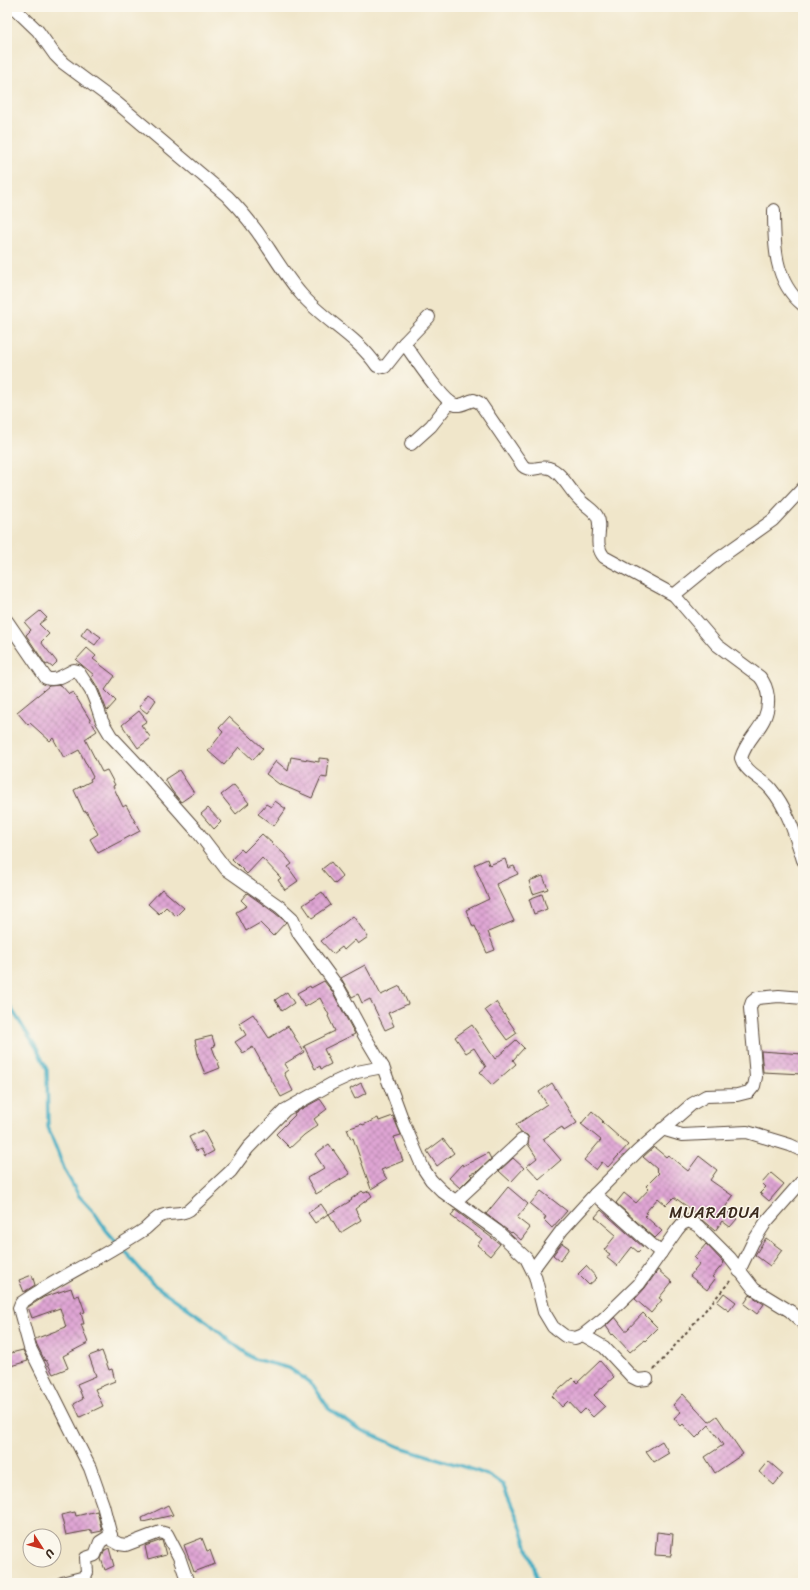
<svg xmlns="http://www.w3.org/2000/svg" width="810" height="1590" font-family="Sriracha,sans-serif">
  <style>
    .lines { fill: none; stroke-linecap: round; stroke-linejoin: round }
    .stream { stroke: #44adc3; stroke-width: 3.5 }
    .building { fill: url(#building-cross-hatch) }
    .minor-casing { stroke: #564638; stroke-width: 14 }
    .path { stroke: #564638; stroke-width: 2; stroke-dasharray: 3 3; stroke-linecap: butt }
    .minor { stroke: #fff; stroke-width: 12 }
    .labels { text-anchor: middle; stroke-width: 3; stroke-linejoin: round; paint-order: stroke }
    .quarter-label { font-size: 16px; letter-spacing: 1px; fill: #3b2a1e; stroke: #fbf7ec }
  </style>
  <defs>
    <pattern id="building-cross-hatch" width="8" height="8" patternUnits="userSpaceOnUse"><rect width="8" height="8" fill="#dfa5d4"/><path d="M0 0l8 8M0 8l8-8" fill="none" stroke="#b687ab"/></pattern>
  </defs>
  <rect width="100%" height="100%" fill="#fbf7ec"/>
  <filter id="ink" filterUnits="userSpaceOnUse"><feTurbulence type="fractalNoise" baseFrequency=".025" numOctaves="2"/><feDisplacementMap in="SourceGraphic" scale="8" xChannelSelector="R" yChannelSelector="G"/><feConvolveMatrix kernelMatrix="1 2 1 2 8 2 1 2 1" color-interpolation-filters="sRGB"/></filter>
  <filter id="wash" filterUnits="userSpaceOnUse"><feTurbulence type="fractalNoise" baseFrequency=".012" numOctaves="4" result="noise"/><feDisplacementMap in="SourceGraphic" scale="16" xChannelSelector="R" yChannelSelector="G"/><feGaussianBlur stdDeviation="0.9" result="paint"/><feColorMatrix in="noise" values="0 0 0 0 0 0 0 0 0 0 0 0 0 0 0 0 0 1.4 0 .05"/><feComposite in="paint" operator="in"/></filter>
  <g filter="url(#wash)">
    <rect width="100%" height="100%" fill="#f0e6ca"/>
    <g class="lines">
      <!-- stream -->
      <polyline class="stream" points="7,1002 36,1047 47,1070 48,1127 65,1171 79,1196 94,1212 106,1230 153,1284 209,1323 227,1339 254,1359 289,1368 295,1372 313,1385 329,1409 357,1428 400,1447 474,1470 490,1476 503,1485 519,1522 539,1583"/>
    </g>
    <g id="blocks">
      <!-- building -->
      <g class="building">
        <polygon points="40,611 47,618 39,624 49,634 41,642 57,662 52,667 48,664 46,665 26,635 31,630 25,623"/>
        <polygon points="87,627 101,637 95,645 81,635"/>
        <polygon points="87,648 96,656 93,659 115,676 105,690 116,701 107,711 98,688 91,677 94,675 76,660"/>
        <polygon points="61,685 69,694 73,692 97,731 85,739 102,772 107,770 115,785 113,786 123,807 126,805 140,831 98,853 90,839 98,834 86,811 84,812 74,790 91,781 90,779 93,777 79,750 64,758 53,738 50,741 30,723 28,725 17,712 49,686"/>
        <polygon points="148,694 156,700 147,713 139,707"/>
        <polygon points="139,711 147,721 141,725 151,738 138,748 122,725"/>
        <polygon points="229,717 263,748 253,760 239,747 224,765 208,751 223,732 219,728"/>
        <polygon points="291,757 319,762 319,758 329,759 327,778 321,777 312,798 279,784 266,774 276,761 288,771"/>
        <polygon points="179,770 194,793 181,802 172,791 165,779"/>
        <polygon points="234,785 249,803 236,814 221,795"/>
        <polygon points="275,801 286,809 274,826 258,814 266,804 271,807"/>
        <polygon points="208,808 221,822 214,829 201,814"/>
        <polygon points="262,834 284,854 292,864 288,867 298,881 285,890 278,880 281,878 262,858 247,874 232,859 241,849 244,852"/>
        <polygon points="487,859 489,865 505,859 508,868 514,866 518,874 496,884 514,921 488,932 495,950 487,953 475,926 473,927 466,910 489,899 474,865"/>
        <polygon points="331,862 343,877 335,884 322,869"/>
        <polygon points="543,876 548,889 533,894 529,881"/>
        <polygon points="162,889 184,908 176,916 166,907 159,914 148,904"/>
        <polygon points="322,892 331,905 312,918 303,905"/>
        <polygon points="247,893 275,913 286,922 273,936 260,923 246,931 236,912 247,906 241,900"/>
        <polygon points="542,894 547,909 534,914 529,899"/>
        <polygon points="353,916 368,937 358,944 355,940 344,950 342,947 333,954 321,941"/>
        <polygon points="365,965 381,995 400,986 408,1004 388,1013 394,1026 385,1030 370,999 362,1003 358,994 352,997 341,978"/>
        <polygon points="324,981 332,991 355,1034 324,1049 331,1064 321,1069 320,1066 315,1069 304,1046 335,1031 328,1016 329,1015 320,998 305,1007 297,993 310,986 311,988"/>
        <polygon points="287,992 294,1003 282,1011 275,1000"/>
        <polygon points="496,1002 517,1033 507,1040 485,1010"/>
        <polygon points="253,1014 269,1038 288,1026 304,1052 284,1064 288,1070 284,1073 293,1091 281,1097 253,1047 243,1053 235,1042 246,1035 239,1023"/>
        <polygon points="472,1025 495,1059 516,1040 524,1048 513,1060 516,1064 492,1085 480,1072 486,1067 474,1048 466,1053 455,1037"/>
        <polygon points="212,1036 215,1046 212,1047 220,1068 205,1074 197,1054 198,1054 195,1040"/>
        <polygon points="761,1051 803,1054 802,1074 763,1072"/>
        <polygon points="361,1083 366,1093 355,1099 350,1089"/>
        <polygon points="552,1083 577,1123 564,1131 562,1127 543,1139 561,1160 539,1179 527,1166 537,1158 528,1144 529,1138 527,1135 521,1133 516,1125 547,1104 539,1092"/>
        <polygon points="320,1099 327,1109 314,1119 318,1125 304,1135 290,1148 276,1134 295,1115 294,1113"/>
        <polygon points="592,1111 603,1121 602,1122 628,1145 608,1167 602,1162 596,1170 584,1160 601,1140 581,1124"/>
        <polygon points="393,1116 401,1135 394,1137 403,1161 381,1170 387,1179 371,1189 353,1138 351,1139 347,1129 362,1124 363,1125 378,1118 379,1121"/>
        <polygon points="203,1130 214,1151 205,1156 201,1149 196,1151 189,1137"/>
        <polygon points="443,1139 454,1153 437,1166 427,1151"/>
        <polygon points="329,1144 350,1174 316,1194 307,1178 324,1168 315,1154"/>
        <polygon points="654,1147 666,1157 668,1155 688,1171 699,1156 717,1170 710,1180 733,1196 724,1209 737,1219 730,1227 722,1221 715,1231 702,1220 691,1214 693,1211 674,1197 666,1205 658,1198 645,1213 647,1214 645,1216 662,1231 655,1238 616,1203 624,1193 636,1203 649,1189 646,1186 659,1173 656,1170 657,1169 643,1157"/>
        <polygon points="488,1153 491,1159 478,1171 470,1174 472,1176 460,1188 449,1178 462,1164 463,1166"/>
        <polygon points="513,1158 524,1168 511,1182 499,1171"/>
        <polygon points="771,1173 784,1184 769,1201 760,1193 766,1187 762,1183"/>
        <polygon points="508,1187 528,1204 517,1218 530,1228 521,1240 512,1232 511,1233 486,1214"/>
        <polygon points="362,1191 364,1193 369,1191 372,1196 355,1209 361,1220 340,1233 329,1214 352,1200 351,1199"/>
        <polygon points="541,1191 567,1211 552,1228 544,1220 546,1217 530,1204"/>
        <polygon points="321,1204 328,1214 315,1223 308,1213"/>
        <polygon points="455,1210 500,1244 490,1256 477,1245 482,1239 451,1216"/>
        <polygon points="601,1210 643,1247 638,1252 632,1247 617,1266 607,1258 610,1254 604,1250 616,1235 595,1217"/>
        <polygon points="766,1238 782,1250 770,1266 755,1255"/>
        <polygon points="562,1243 569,1248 560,1261 553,1255"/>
        <polygon points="706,1244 724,1263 712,1277 715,1279 707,1290 690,1276 700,1264 694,1258"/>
        <polygon points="586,1266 597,1278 589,1285 578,1274"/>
        <polygon points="658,1270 672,1282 659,1298 662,1300 651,1313 635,1299 645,1288"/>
        <polygon points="32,1275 35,1285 24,1292 19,1280"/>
        <polygon points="71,1288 74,1297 79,1295 85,1312 81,1313 84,1324 81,1324 88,1343 63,1356 68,1368 53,1374 46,1360 45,1361 37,1345 35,1339 66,1327 60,1308 32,1318 28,1307 44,1297"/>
        <polygon points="724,1293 736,1302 729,1311 717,1302"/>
        <polygon points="750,1295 764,1304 757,1314 744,1304"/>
        <polygon points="643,1313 658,1328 645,1341 644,1340 630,1352 613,1334 612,1335 606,1326 615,1317 625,1330 627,1330"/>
        <polygon points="23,1350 28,1361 7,1367 7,1354"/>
        <polygon points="102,1351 109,1370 112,1369 115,1381 95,1389 103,1406 80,1417 74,1404 83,1399 77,1384 96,1376 89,1356"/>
        <polygon points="600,1361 614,1377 594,1395 605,1406 593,1417 585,1409 580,1414 568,1401 562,1407 552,1396 572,1378 577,1383"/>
        <polygon points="683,1394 709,1422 717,1416 743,1454 715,1473 705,1457 723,1445 709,1425 696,1438 683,1424 681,1426 674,1418 681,1412 673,1405"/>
        <polygon points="662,1441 669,1453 654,1462 646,1451"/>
        <polygon points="768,1461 783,1474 774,1485 759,1472"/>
        <polygon points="168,1505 173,1515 143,1522 142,1518"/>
        <polygon points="97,1511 102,1531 92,1533 92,1530 66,1535 61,1515 75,1512 76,1516"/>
        <polygon points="657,1532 673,1534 671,1556 655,1555"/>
        <polygon points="202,1538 207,1551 210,1550 215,1564 194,1572 184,1545"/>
        <polygon points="162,1540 166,1555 148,1560 145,1546"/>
        <polygon points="109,1548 114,1566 105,1570 101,1559 105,1550"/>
      </g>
    </g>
  </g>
  <g filter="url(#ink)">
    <use href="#blocks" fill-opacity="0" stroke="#564638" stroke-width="1"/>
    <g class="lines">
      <defs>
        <g id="minor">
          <path d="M13 7 38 31 55 55 63 63 117 103 227 196C243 212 257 230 269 249 279 264 289 280 301 294 325 322 356 335 377 366L385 367 404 343C412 354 444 403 456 405 462 406 468 401 474 400L480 403 523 466C531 473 540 465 549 468 561 471 570 491 579 499 584 505 593 509 597 516 604 528 592 542 604 557L674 595 717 645 760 677C765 683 767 689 768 697 770 726 748 734 741 758 746 773 762 778 771 789 788 809 795 835 803 860"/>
          <path d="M774 210C774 244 774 282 803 305"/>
          <polyline points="404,343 429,317"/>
          <polyline points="411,444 431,426 450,402"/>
          <polyline points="674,595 718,559 773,520 803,488"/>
          <path d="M7 621 46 678C56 682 65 674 74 670L78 671 91 691 96 703 102 721 111 736 143 770 197 831 226 869 280 907 292 918 299 934 338 987 364 1035 383 1067 404 1124 423 1168 431 1180 443 1192 497 1231 526 1258 535 1276 544 1312 553 1327 565 1336 575 1338 583 1335 603 1319 639 1284 677 1230 682 1224 689 1221 698 1226 730 1258 754 1289 790 1311 803 1323"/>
          <polyline points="662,1129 682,1135 747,1132 790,1145 803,1151"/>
          <polyline points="595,1194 661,1253"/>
          <polyline points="456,1201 522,1140"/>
          <polyline points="533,1269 562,1230 595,1194 638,1151 692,1104 706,1096 737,1095 749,1092 754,1086 756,1077 750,1008 752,1002 757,998 779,996 803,998"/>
          <polyline points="739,1271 753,1242 766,1222 803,1180"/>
          <polyline points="583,1335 604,1347 632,1377 638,1380 647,1379"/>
          <polyline points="62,1583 85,1577 87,1573 86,1558 95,1555 100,1542 111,1535"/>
          <path d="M188 1583 179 1557 167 1534 160 1532 126 1545 119 1544 112 1540 103 1505 90 1468 30 1348 19 1308 21 1303 33 1295C70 1272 109 1253 145 1229 150 1225 154 1220 159 1217 169 1211 180 1216 189 1210L231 1171 248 1148 285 1110 333 1083 357 1072 383 1067"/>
        </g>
      </defs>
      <!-- minor casing -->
      <use href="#minor" class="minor-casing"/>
      <!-- path -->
      <polyline class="path" points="654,1370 732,1279"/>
      <!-- minor -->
      <use href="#minor" class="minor"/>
    </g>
  </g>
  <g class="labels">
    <!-- quarter labels -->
    <g class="quarter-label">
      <text x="715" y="1218">MUARADUA</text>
    </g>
  </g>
  <!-- margin -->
  <rect width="810" height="1590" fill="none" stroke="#fbf7ec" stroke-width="24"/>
  <!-- north arrow -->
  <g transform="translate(42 1548) rotate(126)"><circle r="19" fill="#fbf7ec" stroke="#aea59a"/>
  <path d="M0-3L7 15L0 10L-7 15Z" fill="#c8321e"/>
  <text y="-6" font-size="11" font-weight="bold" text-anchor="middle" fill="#3b2a1e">U</text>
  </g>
</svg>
